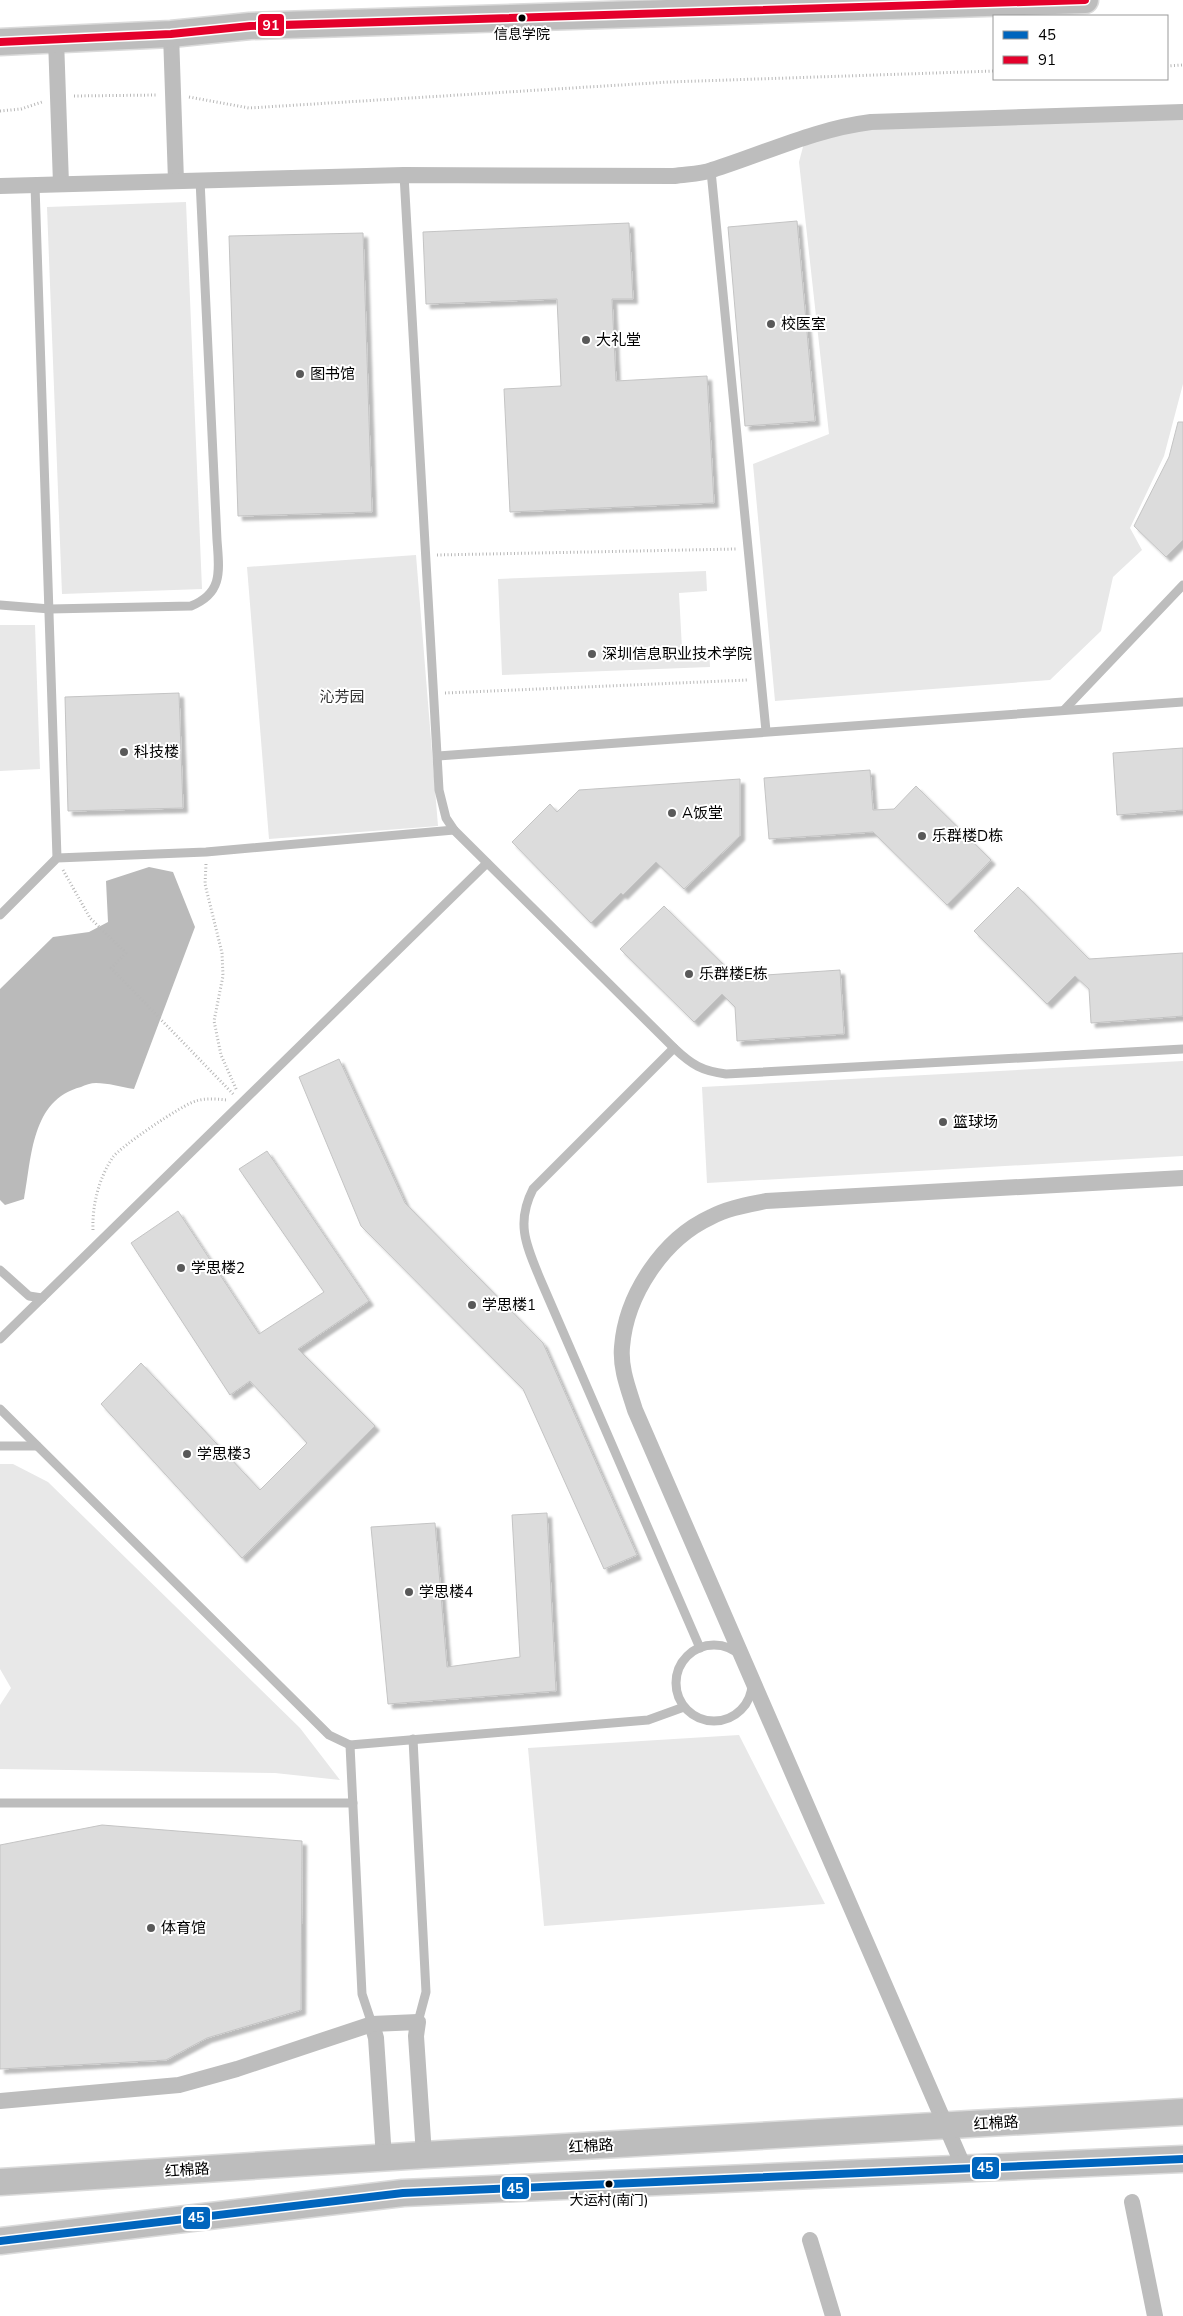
<svg xmlns="http://www.w3.org/2000/svg" width="1183" height="2316" font-family="'Nunito Sans','Noto Sans SC',sans-serif">
  <style>
    .green { fill: #e8e8e8 }
    .water { fill: #bababa }
    .building { fill: #dcdcdc; stroke: #c4c4c4; filter: url(#shadow) }
    .lines { fill: none; stroke-linecap: round; stroke-linejoin: round }
    .primary-casing { stroke: #dbdbdb; stroke-width: 29 }
    .path { stroke: #b8b8b8; stroke-width: 3; stroke-dasharray: 1 2.5; stroke-linecap: butt }
    .lane { stroke: #bdbdbd; stroke-width: 9 }
    .street { stroke: #bdbdbd; stroke-width: 16 }
    .primary { stroke: #bdbdbd; stroke-width: 26 }
    .bus-1-casing { stroke: #fff; stroke-width: 11 }
    .bus-2-casing { stroke: #fff; stroke-width: 11 }
    .bus-1 { stroke: #0065bd; stroke-width: 8 }
    .bus-2 { stroke: #e4002b; stroke-width: 8 }
    .bus-dot { fill: #000; stroke: #fff; stroke-width: 2 }
    .poi-dot { fill: #595959; stroke: #fff; stroke-width: 2 }
    .labels { text-anchor: middle; stroke-width: 4; stroke-linejoin: round; paint-order: stroke }
    .bus-label { font-size: 14px; fill: #000; stroke: #fff }
    .poi-label { font-size: 15px; fill: #000; stroke: #fff; text-anchor: start }
    .park-label { font-size: 15px; fill: #2d2d2d; stroke: #fff }
    .street-label { font-size: 15px; fill: #000; stroke: #fff }
    .line-badge { stroke: #fff; stroke-width: 2 }
    .badge-label { font-size: 14px; text-anchor: middle; font-weight: bold; fill: #fff }
  </style>
  <defs>
    <filter id="shadow"><feDropShadow dx="4.5" dy="4.5" stdDeviation="1" flood-color="#0004"/></filter>
  </defs>
  <rect width="100%" height="100%" fill="#fff"/>
  <!-- green -->
  <g class="green">
    <polygon points="1183,117 1183,384 1164,456 1130,528 1142,550 1113,577 1101,631 1050,680 775,701 753,464 829,434 799,162 804,143 857,131 941,123"/>
    <polygon points="186,202 202,589 62,594 47,207"/>
    <polygon points="416,555 438,826 269,839 247,567"/>
    <polygon points="706,571 707,591 679,593 682,649 709,648 710,667 502,675 498,579"/>
    <polygon points="0,625 35,625 40,769 0,771"/>
    <polygon points="1183,1061 1183,1156 707,1183 702,1087"/>
    <polygon points="0,1464 13,1464 48,1482 300,1728 340,1780 275,1773 0,1769 0,1705 11,1688 0,1669"/>
    <polygon points="739,1735 825,1904 544,1926 528,1748"/>
  </g>
  <!-- water -->
  <path class="water" d="M149 867 173 872 195 927 134 1089C121 1087 108 1083 96 1083 91 1083 85 1085 81 1087 31 1100 32 1157 24 1199L5 1205 0 1200V989L53 937 89 932 108 922 106 881Z"/>
  <!-- building -->
  <g class="building">
    <polygon points="797,221 815,421 745,426 728,227"/>
    <polygon points="629,223 633,299 612,299 616,381 707,376 714,503 510,512 504,389 561,386 557,299 426,304 423,232"/>
    <polygon points="363,233 372,512 238,516 229,236"/>
    <polygon points="1178,422 1183,422 1183,540 1166,557 1134,526 1169,457"/>
    <polygon points="179,693 183,808 68,811 65,697"/>
    <polygon points="1183,748 1183,810 1117,815 1113,753"/>
    <polygon points="870,770 873,810 894,809 916,786 991,860 947,905 873,832 769,839 764,778"/>
    <polygon points="740,779 740,836 684,889 656,862 623,895 621,893 591,923 512,842 550,804 557,812 579,790"/>
    <polygon points="1018,887 1089,959 1183,953 1183,1016 1091,1023 1089,989 1075,976 1047,1004 974,931"/>
    <polygon points="664,906 736,977 840,970 844,1034 737,1041 735,1007 722,994 694,1022 620,949"/>
    <polygon points="339,1059 405,1203 543,1343 637,1555 604,1569 523,1389 361,1226 299,1077"/>
    <polygon points="267,1151 369,1301 298,1349 375,1426 242,1558 101,1404 141,1363 260,1490 307,1443 250,1381 230,1395 131,1243 178,1211 259,1334 324,1292 239,1169"/>
    <polygon points="547,1513 556,1691 388,1704 371,1527 435,1523 447,1667 520,1657 512,1515"/>
    <polygon points="102,1825 302,1841 301,2010 207,2038 166,2060 0,2069 0,1845"/>
  </g>
  <g class="lines">
    <defs>
      <g id="primary">
        <polyline points="0,42 171,34 250,26 1085,0"/>
        <polyline points="0,2182 424,2155 1183,2112"/>
        <polyline points="0,2241 403,2193 1183,2159"/>
      </g>
    </defs>
    <!-- primary casing -->
    <use href="#primary" class="primary-casing"/>
    <!-- path -->
    <g class="path">
      <polyline points="1167,66 1183,65"/>
      <polyline points="74,96 158,95"/>
      <polyline points="189,97 249,108 669,82 994,71"/>
      <polyline points="0,111 21,109 42,102"/>
      <polyline points="437,555 736,549"/>
      <polyline points="445,693 748,680"/>
      <polyline points="206,864 205,884 222,953 223,976 214,1021 221,1055 237,1091"/>
      <polyline points="63,870 90,918 126,953 111,968 234,1095"/>
      <path d="M93 1230C92 1205 99 1178 113 1157 120 1147 183 1104 196 1101 205 1098 217 1099 227 1100"/>
    </g>
    <!-- lane -->
    <g class="lane">
      <polyline points="711,171 766,731"/>
      <path d="M404 175 439 790 446 818 454 830 674 1048C692 1065 702 1071 726 1074L1183 1049"/>
      <polyline points="35,185 57,858"/>
      <path d="M0 605 50 609 191 606C224 593 219 569 217 540L200 180"/>
      <polyline points="1064,710 1183,585"/>
      <polyline points="438,756 1183,702"/>
      <polyline points="0,915 57,858 206,852 454,830"/>
      <path d="M674 1048 533 1189C515 1224 527 1247 541 1281L700 1648"/>
      <polyline points="0,1270 29,1296 42,1298"/>
      <polyline points="0,1339 487,863"/>
      <polyline points="0,1409 329,1735 350,1745 648,1720 684,1707"/>
      <polyline points="0,1446 37,1446"/>
      <circle cx="714" cy="1683" r="38"/>
      <polyline points="413,1739 426,1992 418,2022"/>
      <polyline points="350,1745 362,1994 372,2024"/>
      <polyline points="0,1803 353,1803"/>
    </g>
    <!-- street -->
    <g class="street">
      <polyline points="171,34 176,181"/>
      <polyline points="56,39 61,184"/>
      <path d="M0 186 404 175 674 176C687 174 701 174 712 170 766 153 815 129 871 122L1183 112"/>
      <polyline points="372,2024 376,2038 384,2158"/>
      <polyline points="0,2101 179,2085 237,2069 372,2024 418,2022 416,2036 424,2155"/>
      <path d="M965 2170 635 1410C629 1390 620 1369 622 1347 626 1295 663 1239 711 1217 728 1208 747 1205 766 1201L1183 1178"/>
      <polyline points="1132,2202 1155,2316"/>
      <polyline points="810,2240 833,2316"/>
    </g>
    <!-- primary -->
    <use href="#primary" class="primary"/>
    <defs>
      <polyline id="bus-1" points="0,2241 403,2193 1183,2159"/>
      <polyline id="bus-2" points="0,42 171,34 250,26 1085,0"/>
    </defs>
    <!-- bus-1 casing -->
    <use href="#bus-1" class="bus-1-casing"/>
    <!-- bus-2 casing -->
    <use href="#bus-2" class="bus-2-casing"/>
    <!-- bus-1 -->
    <use href="#bus-1" class="bus-1"/>
    <!-- bus-2 -->
    <use href="#bus-2" class="bus-2"/>
  </g>
  <!-- markers -->
  <g class="bus-dot">
    <circle cx="522" cy="18" r="4.5"/>
    <circle cx="609" cy="2184" r="4.5"/>
  </g>
  <g class="poi-dot">
    <circle cx="771" cy="324" r="5"/>
    <circle cx="586" cy="340" r="5"/>
    <circle cx="300" cy="374" r="5"/>
    <circle cx="592" cy="654" r="5"/>
    <circle cx="124" cy="752" r="5"/>
    <circle cx="672" cy="813" r="5"/>
    <circle cx="922" cy="836" r="5"/>
    <circle cx="689" cy="974" r="5"/>
    <circle cx="943" cy="1122" r="5"/>
    <circle cx="181" cy="1268" r="5"/>
    <circle cx="472" cy="1305" r="5"/>
    <circle cx="187" cy="1454" r="5"/>
    <circle cx="409" cy="1592" r="5"/>
    <circle cx="151" cy="1928" r="5"/>
  </g>
  <g class="labels">
    <!-- bus labels -->
    <g class="bus-label">
      <text x="522" y="39">信息学院</text>
      <text x="609" y="2205">大运村(南门)</text>
    </g>
    <!-- poi labels -->
    <g class="poi-label">
      <text x="781" y="329">校医室</text>
      <text x="596" y="345">大礼堂</text>
      <text x="310" y="379">图书馆</text>
      <text x="602" y="659">深圳信息职业技术学院</text>
      <text x="134" y="757">科技楼</text>
      <text x="682" y="818">A饭堂</text>
      <text x="932" y="841">乐群楼D栋</text>
      <text x="699" y="979">乐群楼E栋</text>
      <text x="953" y="1127">篮球场</text>
      <text x="191" y="1273">学思楼2</text>
      <text x="482" y="1310">学思楼1</text>
      <text x="197" y="1459">学思楼3</text>
      <text x="419" y="1597">学思楼4</text>
      <text x="161" y="1933">体育馆</text>
    </g>
    <!-- park labels -->
    <g class="park-label">
      <text x="342" y="702">沁芳园</text>
    </g>
    <!-- street labels -->
    <g class="street-label">
      <text transform="translate(996 2123) rotate(-3)" y="5">红棉路</text>
      <text transform="translate(591 2146) rotate(-3)" y="5">红棉路</text>
      <text transform="translate(187 2170) rotate(-4)" y="5">红棉路</text>
    </g>
  </g>
  <g class="line-badge">
    <rect x="257" y="13" width="28" height="24" rx="5" fill="#e4002b"/>
    <rect x="971" y="2156" width="29" height="24" rx="5" fill="#0065bd"/>
    <rect x="501" y="2176" width="29" height="24" rx="5" fill="#0065bd"/>
    <rect x="182" y="2206" width="29" height="24" rx="5" fill="#0065bd"/>
  </g>
  <g class="badge-label">
    <text x="271" y="30">91</text>
    <text x="985" y="2172">45</text>
    <text x="515" y="2193">45</text>
    <text x="196" y="2222">45</text>
  </g>
  <!-- legend -->
  <rect x="993" y="15" width="175" height="65" fill="#ffffff" stroke="#999999"/>
  <rect x="1003" y="31" width="25" height="8" fill="#0065bd" stroke="#999999"/>
  <text x="1038" y="40" font-size="15" fill="#000000">45</text>
  <rect x="1003" y="56" width="25" height="8" fill="#e4002b" stroke="#999999"/>
  <text x="1038" y="65" font-size="15" fill="#000000">91</text>
</svg>
